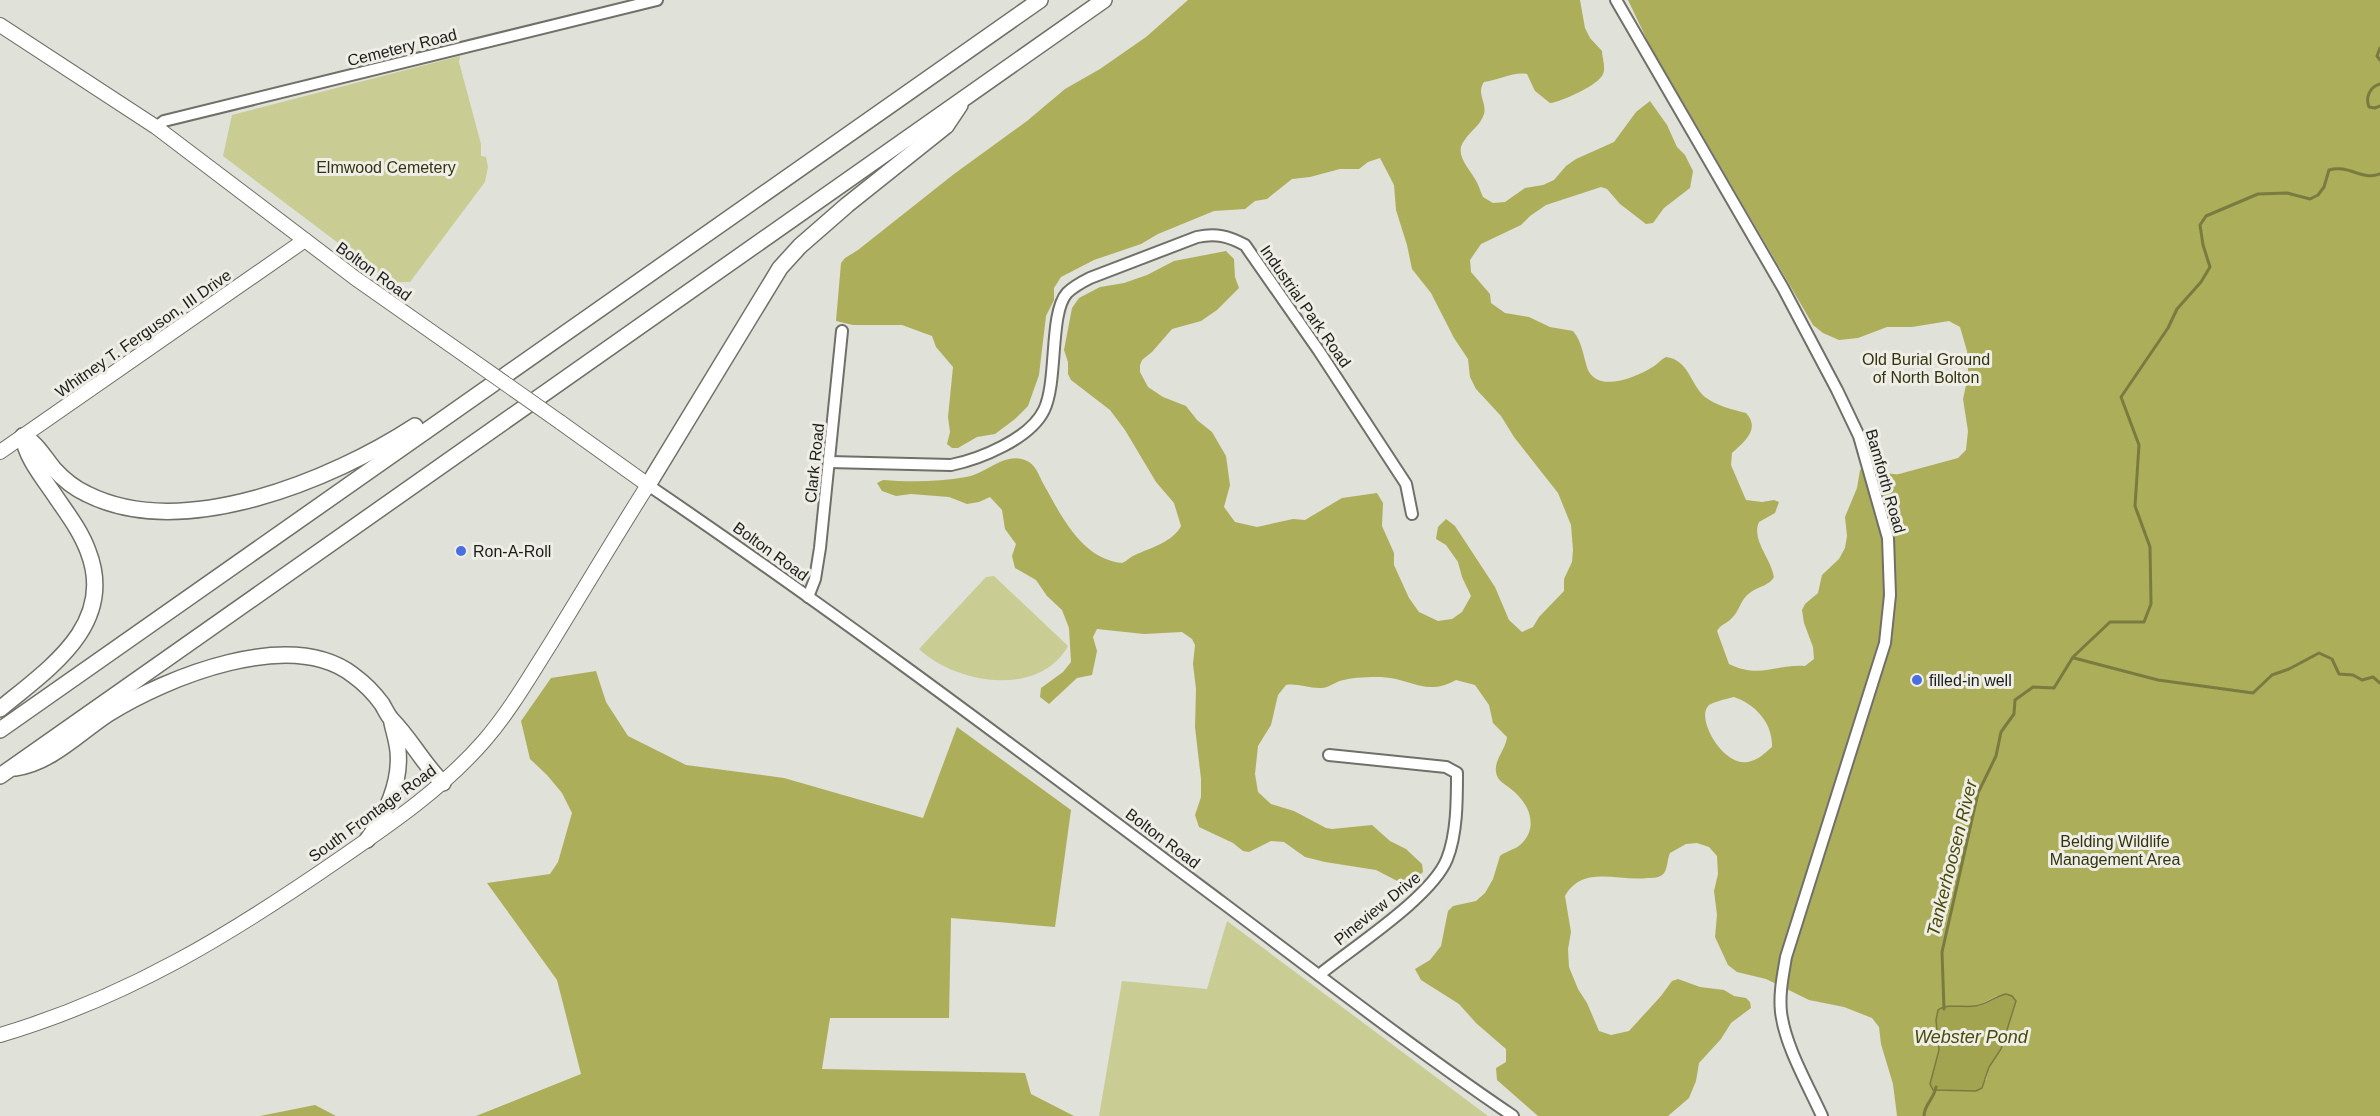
<svg xmlns="http://www.w3.org/2000/svg" width="2380" height="1116" font-family="Arial,sans-serif">
  <style>
    .green { fill: #c9cc93 }
    .forest { fill: #acae5a; fill-rule: evenodd }
    .water { fill: #a2a450; stroke: #7a7b40; stroke-width: 1.5 }
    .lines { fill: none; stroke-linecap: round; stroke-linejoin: round }
    .stream { stroke: #7a7b40; stroke-width: 3 }
    .minor-casing { stroke: #707069; stroke-width: 14 }
    .major-casing { stroke: #707069; stroke-width: 16 }
    .highway-casing { stroke: #707069; stroke-width: 18 }
    .minor { stroke: #fff; stroke-width: 10 }
    .major { stroke: #fff; stroke-width: 14 }
    .highway { stroke: #fff; stroke-width: 15 }
    .major-bridge-casing { stroke: #707069; stroke-width: 16; stroke-linecap: butt }
    .major-bridge { stroke: #fff; stroke-width: 14 }
    .poi-dot { fill: #4a6ee1; stroke: #eeeee6; stroke-width: 2 }
    .labels { text-anchor: middle; stroke-width: 6; stroke-linejoin: round; paint-order: stroke }
    .street-label { font-size: 16px; fill: #1c1c1a; stroke: #eeeee6 }
    .park-label { font-size: 16px; fill: #33340f; stroke: #eeeee6 }
    .poi-label { font-size: 16px; fill: #1c1c1a; stroke: #eeeee6; text-anchor: start }
    .water-label { font-size: 18px; font-style: italic; fill: #4a4a07; stroke: #eeeee6 }
  </style>
  <rect width="100%" height="100%" fill="#e0e1d9"/>
  <!-- green -->
  <g class="green">
    <polygon points="460,56 459,62 481,144 481,156 486,157 488,167 485,182 410,282 390,282 223,156 232,115"/>
    <path d="M994 576 1068 646C1039 698 956 684 919 649L986 577Z"/>
    <polygon points="1227,921 1488,1116 1099,1116 1122,981 1207,989"/>
  </g>
  <!-- forest -->
  <g class="forest">
    <path d="M1188 0H1580L1585 28 1590 38 1602 51C1602 58 1606 67 1603 74 1599 85 1561 102 1550 103L1535 91 1527 74C1516 71 1497 80 1484 82 1476 94 1487 102 1484 114 1480 126 1470 131 1464 141 1454 154 1469 168 1475 179 1479 185 1480 191 1483 197L1493 203 1505 202 1525 188 1543 185 1554 180 1566 166 1576 159 1614 142 1636 112 1650 101 1667 125 1677 147 1685 155 1693 171 1690 188 1664 208 1653 223 1646 224 1620 204 1607 189 1601 187 1546 205 1530 216 1521 225 1481 244 1470 260 1471 272 1490 294 1491 303 1505 313 1529 317 1550 327 1573 331C1583 343 1583 357 1588 370 1599 393 1636 377 1651 368 1657 365 1660 360 1666 357 1689 360 1690 384 1705 397 1715 405 1733 410 1746 413 1761 429 1744 442 1732 453L1731 465 1746 500 1762 502 1774 500 1779 502 1775 513 1759 522C1751 540 1771 558 1774 577 1769 586 1759 586 1751 592 1740 599 1740 611 1731 619 1726 624 1721 624 1717 631L1729 664C1760 679 1775 664 1805 666L1814 659 1813 647 1804 623 1802 610 1805 604 1818 593 1822 575 1839 559 1845 548 1847 536 1845 517 1857 488 1860 470C1874 462 1885 476 1899 474L1958 458 1966 450 1968 431 1963 399 1968 376V363L1967 351 1960 327 1949 321 1912 327H1887L1858 338 1839 340 1823 333 1813 325 1649 44 1628 0H2380V1116H1897L1893 1084 1881 1044 1879 1027 1872 1018 1844 1007 1809 1000 1766 979 1737 972 1728 965 1715 937 1717 915 1714 891 1718 874 1717 856 1709 847 1697 843 1686 844 1670 853C1667 859 1668 871 1662 875 1658 878 1652 878 1648 878 1618 882 1583 864 1565 896L1571 932 1568 949 1569 967 1578 989 1587 1003 1599 1031 1611 1035 1629 1031 1661 996 1672 981 1678 979 1700 987 1724 990 1734 996 1746 998 1750 1002 1751 1008 1731 1023 1721 1039 1699 1063 1696 1081 1689 1098 1668 1116H1538L1497 1080 1496 1068 1506 1062V1049L1476 1023 1459 1004 1421 980 1415 969 1430 960 1441 946 1448 911 1453 906 1476 901 1485 893 1493 879 1500 856C1506 851 1514 850 1520 845 1540 827 1529 803 1511 789 1505 784 1497 781 1496 772 1494 760 1506 749 1507 737L1493 723 1489 705 1475 685 1456 680C1426 697 1410 678 1381 677 1369 677 1355 677 1344 680 1336 681 1331 687 1322 688 1310 689 1298 683 1286 685L1278 695 1271 725 1258 746 1255 774 1258 792 1271 804 1294 811 1326 828 1332 829 1372 825 1390 841 1406 849 1422 864 1423 872 1407 886 1376 870 1325 862 1305 857 1284 842 1271 841 1249 852 1243 851 1233 843 1199 827 1195 815 1201 797V779L1195 727 1196 689 1193 664 1195 645 1192 639 1182 632 1144 634 1097 629 1093 637 1097 651 1092 675 1077 678 1049 704 1040 697 1041 688 1063 672 1071 662 1069 628 1062 610 1047 596 1036 580 1015 568 1012 556 1016 544 1005 529 1002 510 990 497 979 502 967 504 949 497 911 494 896 496 882 491 877 483 883 480C909 482 939 482 966 477 986 474 1004 452 1025 460 1037 465 1038 475 1044 485 1062 517 1082 559 1122 563 1127 561 1130 557 1135 555 1150 548 1173 542 1181 526L1174 503 1156 482 1125 430 1110 410 1071 380 1068 374V362L1064 350 1072 308 1079 298 1100 287 1124 283 1147 275 1174 261 1226 251 1234 259 1235 277 1239 288 1217 310 1201 321 1172 329 1152 352 1142 360 1140 365V372L1148 387 1163 397 1186 406 1197 420 1212 432 1226 456 1230 485 1224 507 1235 522 1257 527 1293 519 1305 520 1342 498 1377 493 1383 503 1382 526 1394 553V565L1409 598 1419 612 1438 621 1452 619 1462 612 1471 596 1462 577 1458 562 1446 545 1436 539 1438 527 1446 519 1455 526 1495 587 1509 620 1522 632 1533 627 1539 617 1564 591V579L1572 562 1573 550 1571 525 1558 493 1514 437 1501 416 1476 389 1470 377 1468 359 1454 338 1431 293 1412 269 1407 245 1396 210 1394 185 1380 158 1368 162 1359 169H1340L1310 177 1292 179 1267 199 1255 201 1245 209 1214 211 1158 234 1141 244 1094 260 1061 277 1054 288V300L1046 316 1039 375 1028 406 1015 419 995 434 977 437 958 448H952L947 444 950 432 948 417 953 367 936 347 932 336 902 325H853L836 321 841 263 845 258 858 250 954 174 1027 121 1065 89 1100 69 1146 37ZM1734 697C1755 704 1773 723 1772 747 1764 754 1758 760 1748 762 1724 767 1696 720 1708 706 1710 703 1729 698 1734 697ZM1997 996H2012L2016 1001 2001 1049 1989 1067 1986 1080 1931 1087 1939 1050 1937 1013 1943 1006H1977Z"/>
    <polygon points="596,671 606,702 628,736 686,765 784,778 923,818 957,727 1071,810 1055,927 951,918 949,1018 830,1018 822,1069 1025,1073 1031,1094 1074,1116 476,1116 581,1074 557,980 487,883 550,874 558,862 572,813 562,793 547,775 530,759 521,721 551,678"/>
    <polygon points="315,1105 336,1116 260,1116"/>
  </g>
  <!-- water -->
  <path class="water" d="M2006 994 2012 996 2016 1001 2001 1049 1989 1067 1982 1088 1976 1091 1933 1090 1930 1084 1939 1050 1936 1020 1938 1010C1947 1003 1964 1008 1975 1006 1986 1005 1995 996 2006 994Z"/>
  <g class="lines">
    <!-- stream -->
    <g class="stream">
      <polyline points="2380,48 2377,56 2380,60"/>
      <path d="M2380 84C2370 87 2365 97 2369 107L2375 108 2380 106"/>
      <polyline points="2074,658 2158,680 2253,693 2272,675 2289,669 2319,653 2332,659 2339,674 2353,675 2362,680 2373,677 2380,683"/>
      <path d="M1944 1009 1942 952 1978 793 1996 756 2001 732 2014 714 2015 700 2033 687 2054 688 2073 657 2110 622H2144L2151 604 2150 547 2135 506 2139 445 2121 397 2168 328 2177 309 2201 282 2210 267 2203 245 2200 225 2206 216 2258 194 2287 193 2310 199 2318 195 2324 187 2329 170C2349 164 2361 181 2380 174"/>
      <path d="M1924 1116C1924 1105 1934 1099 1936 1087"/>
    </g>
    <defs>
      <g id="minor">
        <path d="M1616 0 1783 288 1837 390 1859 436 1888 538 1890 595 1885 643 1786 957C1783 975 1779 993 1781 1012 1785 1046 1808 1085 1822 1116"/>
        <polyline points="156,127 164,121 657,0"/>
        <path d="M829 462 951 465C980 459 1030 439 1044 410 1058 381 1049 313 1067 293 1074 286 1082 282 1090 278L1197 237C1216 233 1228 236 1245 245L1319 351 1406 484 1412 514"/>
        <path d="M648 485C844 618 1033 761 1223 903 1319 975 1414 1049 1513 1116"/>
        <polyline points="808,597 815,579 820,548 842,331"/>
        <path d="M1319 975C1352 948 1432 897 1447 859 1457 834 1457 801 1457 773L1446 767 1329 755"/>
      </g>
      <g id="major">
        <polyline points="0,25 156,127 355,278 469,358"/>
        <polyline points="0,452 305,240"/>
        <path d="M0 1035C129 997 231 934 341 858 392 823 443 788 484 741 510 711 530 676 551 643 583 591 615 537 648 485L560 422"/>
      </g>
      <g id="highway">
        <path d="M23 436C37 443 44 457 54 469 63 479 74 488 87 494 183 542 332 480 415 426"/>
        <polyline points="648,485 780,268 800,246 847,205 946,126 960,105"/>
        <path d="M0 709C48 669 117 625 88 551 81 532 69 516 58 500 45 480 26 459 23 436"/>
        <polyline points="0,730 1040,0"/>
        <path d="M15 768C51 763 79 733 108 714 167 677 290 627 353 675 364 683 374 693 382 704 385 709 388 716 392 720 411 739 423 764 443 783"/>
        <polyline points="0,776 1104,0"/>
        <path d="M367 840C386 815 401 783 398 751 397 741 394 732 392 723"/>
      </g>
    </defs>
    <!-- minor casing -->
    <use href="#minor" class="minor-casing"/>
    <!-- major casing -->
    <use href="#major" class="major-casing"/>
    <!-- highway casing -->
    <use href="#highway" class="highway-casing"/>
    <!-- minor -->
    <use href="#minor" class="minor"/>
    <!-- major -->
    <use href="#major" class="major"/>
    <!-- highway -->
    <use href="#highway" class="highway"/>
    <defs>
      <polyline id="major-bridge" points="469,358 560,422"/>
    </defs>
    <!-- major-bridge casing -->
    <use href="#major-bridge" class="major-bridge-casing"/>
    <!-- major-bridge -->
    <use href="#major-bridge" class="major-bridge"/>
  </g>
  <!-- markers -->
  <g class="poi-dot">
    <circle cx="461" cy="551" r="6"/>
    <circle cx="1917" cy="680" r="6"/>
  </g>
  <g class="labels">
    <!-- street labels -->
    <g class="street-label">
      <text transform="translate(402 47) rotate(-14)" y="6">Cemetery Road</text>
      <text transform="translate(374 271) rotate(36)" y="6">Bolton Road</text>
      <text transform="translate(1306 306) rotate(55)" y="6">Industrial Park Road</text>
      <text transform="translate(143 333) rotate(-35)" y="6">Whitney T. Ferguson, III Drive</text>
      <text transform="translate(814 463) rotate(-84)" y="6">Clark Road</text>
      <text transform="translate(1886 481) rotate(74)" y="6">Bamforth Road</text>
      <text transform="translate(771 551) rotate(36)" y="6">Bolton Road</text>
      <text transform="translate(372 813) rotate(-36)" y="6">South Frontage Road</text>
      <text transform="translate(1163 838) rotate(37)" y="6">Bolton Road</text>
      <text transform="translate(1377 908) rotate(-39)" y="6">Pineview Drive</text>
    </g>
    <!-- park labels -->
    <g class="park-label">
      <text x="386" y="173">Elmwood Cemetery</text>
      <text x="1926" y="365">Old Burial Ground<tspan x="1926" dy="18">of North Bolton</tspan></text>
      <text x="2115" y="847">Belding Wildlife<tspan x="2115" dy="18">Management Area</tspan></text>
    </g>
    <!-- poi labels -->
    <g class="poi-label">
      <text x="473" y="557">Ron-A-Roll</text>
      <text x="1929" y="686">filled-in well</text>
    </g>
    <!-- water labels -->
    <g class="water-label">
      <text transform="translate(1952 858) rotate(-76)" y="6">Tankerhoosen River</text>
      <text x="1971" y="1043">Webster Pond</text>
    </g>
  </g>
</svg>
